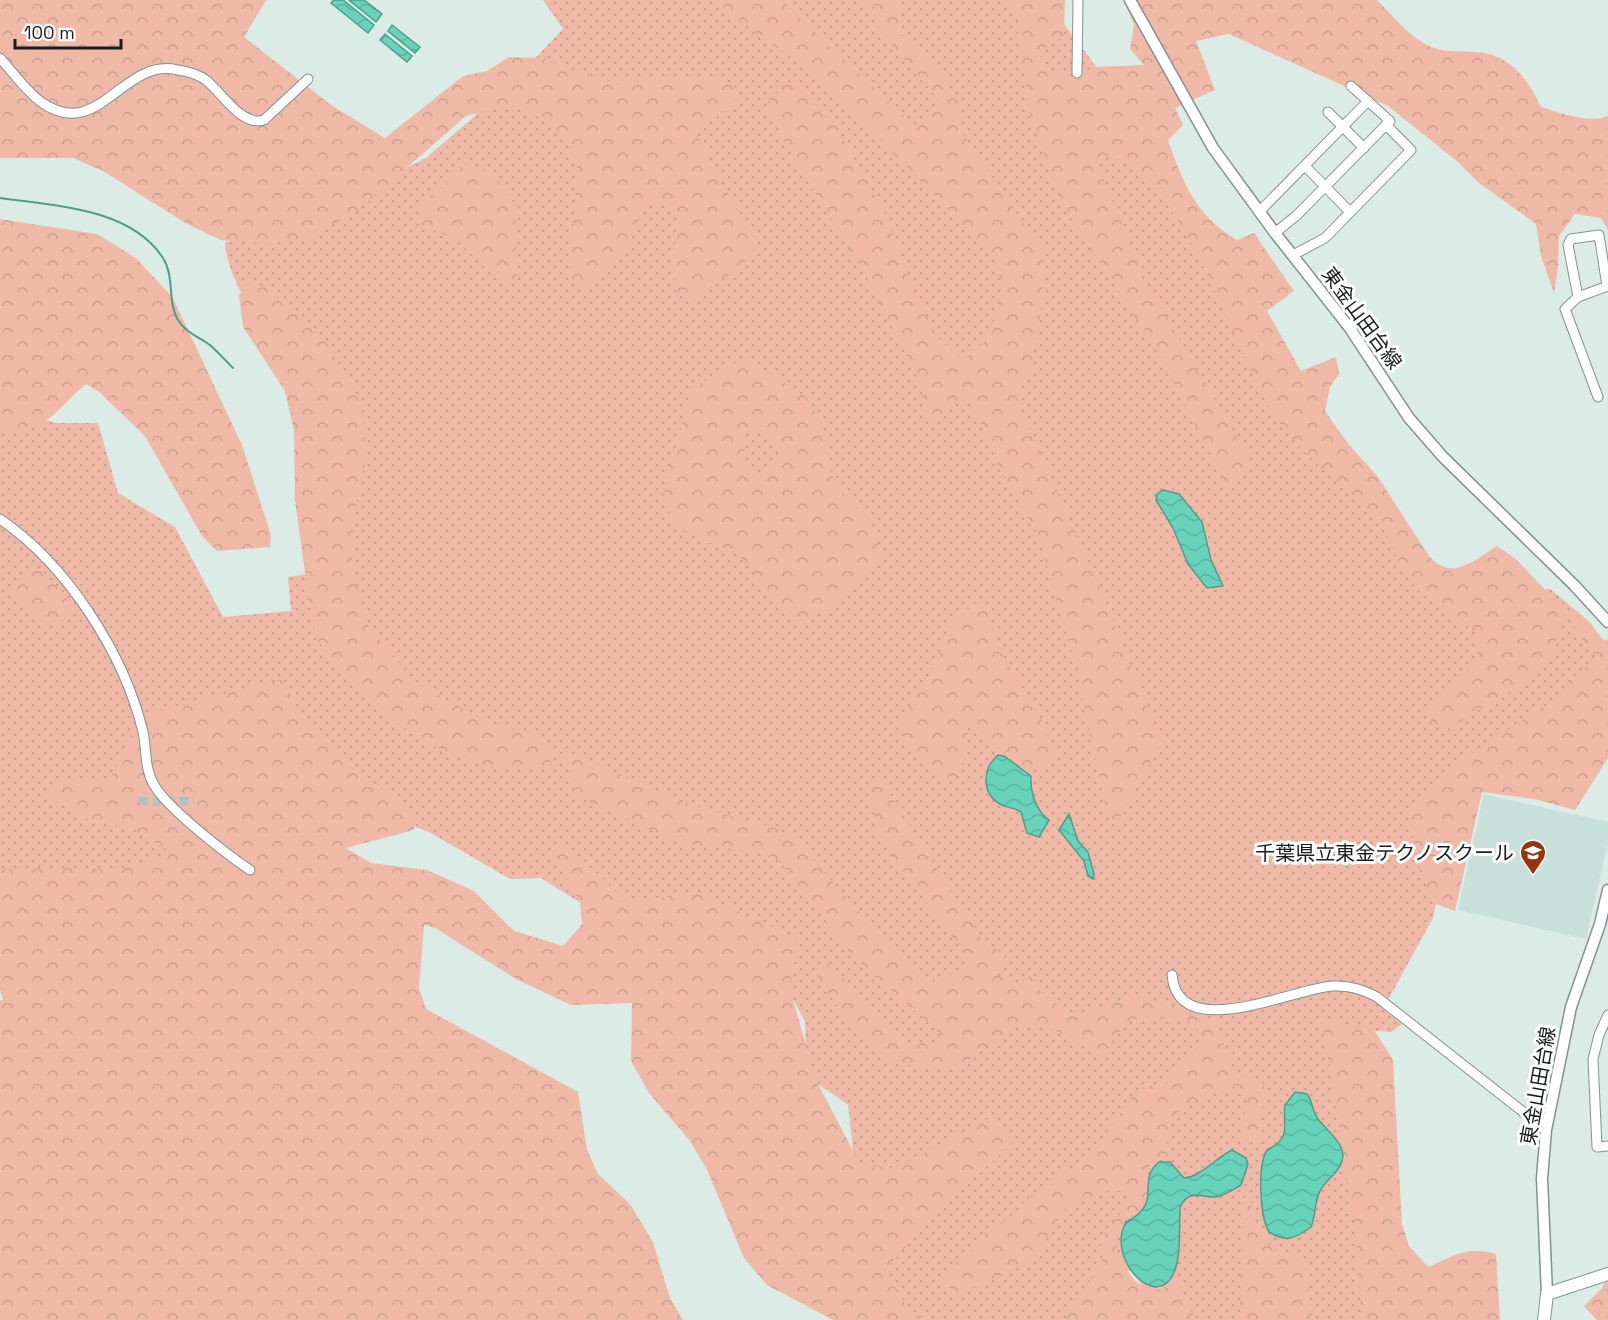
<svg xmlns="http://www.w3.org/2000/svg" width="1608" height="1320" font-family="'Space Grotesk','Noto Sans JP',sans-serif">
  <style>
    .built { fill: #c7e1da }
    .green { fill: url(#green-dots) }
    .forest { fill: url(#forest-crowns); fill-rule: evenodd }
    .water { fill: url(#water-waves); stroke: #509c8b; stroke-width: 1.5 }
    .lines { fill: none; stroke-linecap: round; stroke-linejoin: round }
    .stream { stroke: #509c8b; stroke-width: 2 }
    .minor-tunnel { stroke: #b4c3be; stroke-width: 9; stroke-dasharray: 9 4.5; stroke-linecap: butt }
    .minor-casing { stroke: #83928e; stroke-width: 11 }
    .major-casing { stroke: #83928e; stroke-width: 13 }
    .highway-casing { stroke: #83928e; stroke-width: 14 }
    .minor { stroke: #fff; stroke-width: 9 }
    .major { stroke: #fff; stroke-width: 10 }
    .highway { stroke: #fff; stroke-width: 12 }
    .labels { text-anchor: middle; stroke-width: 6; stroke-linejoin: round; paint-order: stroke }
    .street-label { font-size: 20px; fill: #171d1b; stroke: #fff }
    .poi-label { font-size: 20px; fill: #171d1b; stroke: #fff; text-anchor: end }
  </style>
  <defs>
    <pattern id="green-dots" width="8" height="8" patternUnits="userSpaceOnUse" patternTransform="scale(1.5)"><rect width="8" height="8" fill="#f0b9a7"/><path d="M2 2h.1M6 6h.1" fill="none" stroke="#cd9f8f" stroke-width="1.8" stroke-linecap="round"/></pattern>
    <pattern id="forest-crowns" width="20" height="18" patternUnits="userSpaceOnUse" patternTransform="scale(1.5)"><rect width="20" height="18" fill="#f0b9a7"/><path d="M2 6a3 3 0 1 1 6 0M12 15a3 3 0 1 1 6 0" fill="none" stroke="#cd9f8f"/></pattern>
    <pattern id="water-waves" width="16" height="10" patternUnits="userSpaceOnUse" patternTransform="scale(1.5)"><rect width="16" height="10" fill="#68d3bb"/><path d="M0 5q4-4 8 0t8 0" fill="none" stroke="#59b5a0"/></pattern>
  </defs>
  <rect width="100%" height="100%" fill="#dbece7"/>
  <!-- built -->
  <polygon class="built" points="1484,794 1608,822 1608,843 1586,939 1458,910"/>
  <!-- green -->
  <path class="green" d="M543 0H1046L1092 61 1189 200 1309 389 1438 569 1503 592 1550 589 1590 622 1607 647C1573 699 1514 732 1465 769L1433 918 1383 1009 1402 1024 1391 1032 1350 1029 1396 1320H1170L1130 1270 1068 1320H907L867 1278 848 1105 807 1076 805 1021 778 973 600 915 541 878 510 879 429 832 394 819 198 849 0 903V409L57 423H98L118 493 175 527 223 617 291 611 288 577 332 570 350 444C314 397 227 299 225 242L273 233 426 158 505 90 563 29Z"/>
  <!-- forest -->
  <g class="forest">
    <polygon points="0,0 266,0 244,37 331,105 385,138 463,76 487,71 509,57 542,58 604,81 718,77 733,85 739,96 720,115 700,127 698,136 716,173 758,243 744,264 694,300 677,292 673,271 677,215 663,201 644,208 627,249 592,286 579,287 569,273 578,164 565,139 541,118 511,105 466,116 357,211 309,238 269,244 221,240 187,224 103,171 73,158 0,158"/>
    <polygon points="714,0 781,0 915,127 930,117 941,102 886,38 860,0 900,0 903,35 941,74 960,103 962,133 1044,253 1042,303 1030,373 1019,383 1019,404 1105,600 1162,742 1116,825 1108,818 1075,664 1038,535 999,467 981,423 968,400 955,401 929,426 919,380 867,278 778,131 766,104 784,86 792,82 837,128 884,211 911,284 938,338 963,362 984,342 1005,291 993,256 817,75 757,34"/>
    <path d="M1008 0H1065L1064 36 1038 53 1050 70 1075 79 1093 67 1144 65 1130 49 1134 25 1124 0H1377C1394 17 1413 42 1437 49 1453 53 1472 50 1488 54 1514 59 1531 85 1541 107 1560 113 1589 124 1608 116V230L1601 218 1575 214 1559 236 1558 268 1554 293 1541 256 1536 224 1479 183 1458 162 1388 106 1229 34 1196 41 1215 90 1175 108 1183 125 1168 140C1183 183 1196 216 1237 240L1254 233 1294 291 1267 311 1301 371 1336 357 1339 374 1330 387 1324 417 1378 477 1429 556C1453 582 1472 561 1497 546L1517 560 1566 612 1557 635 1554 656 1527 682 1446 730 1432 724 1427 706 1460 677 1477 658 1478 634C1455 618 1428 603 1410 581 1396 565 1393 541 1380 525 1351 488 1311 465 1283 428 1239 370 1182 164 1107 157L1098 166 1146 282 1249 457 1243 478 1227 487 1157 351 1063 206 1030 116 1015 14Z"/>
    <polygon points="464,164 492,172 515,205 518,272 507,289 458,241 422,225 418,209"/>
    <path d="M0 219 97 234 136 258 173 298 242 445 271 535 270 547 217 551 202 536 145 436 98 391 86 384C53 412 48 433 0 431Z"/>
    <polygon points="251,281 272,290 324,339 362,404 366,457 354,517 352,569 367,624 416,683 492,725 537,733 556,752 548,769 493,768 422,742 347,681 319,642 311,616 295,500 294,431 285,391 243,327 239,295"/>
    <path d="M745 357 809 399 823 429 834 484 871 521 882 560 834 605 798 627 739 555 676 528 663 497 691 389ZM747 430H764L776 443 775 466 759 480 743 466Z"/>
    <polygon points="29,569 43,572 73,605 67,623 41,624 9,588"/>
    <polygon points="975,603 986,606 1003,658 1041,719 1056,756 1040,770 1014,762 969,721 963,768 953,780 940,779 907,748 900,722 934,666 952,624"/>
    <polygon points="1570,608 1604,640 1608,639 1608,758 1575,810 1534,799 1482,792 1455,911 1433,903 1415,855 1411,812 1447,769 1560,696 1573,677 1595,660 1574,626"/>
    <polygon points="283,679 304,721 358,773 416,811 414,830 346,848 371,863 427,870 474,891 514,931 563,946 582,924 580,902 554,855 563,841 626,901 702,894 798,940 790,989 816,1080 860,1164 895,1168 993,1116 1013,1142 930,1219 885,1270 905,1303 924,1320 833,1320 767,1285 744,1258 707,1170 690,1141 649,1093 631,1061 632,1003 571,1005 516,979 435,928 424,925 419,988 426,1009 578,1092 587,1150 598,1174 630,1204 653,1242 670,1298 683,1320 0,1320 0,1000 3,1000 0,990 0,869 77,868 117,870 174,854 131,828 87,819 46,796 58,779 110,779 140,715"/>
    <path d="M565 750 691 805 775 828 794 838 900 958 937 984 963 968 968 958 879 838 868 785 881 780 980 936 1005 957 998 975 1014 984 1030 976 1045 997 1075 1016 1135 996 1208 1017 1217 1022 1224 1045 1233 1050 1230 1071 1263 1082 1265 1096 1258 1138 1250 1143 1246 1142C1244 1138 1241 1133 1241 1129 1240 1120 1252 1105 1245 1097 1233 1083 1190 1099 1180 1110 1171 1121 1168 1131 1167 1145L1179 1159 1177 1161 1160 1157C1135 1173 1154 1183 1144 1203 1139 1212 1134 1214 1127 1219 1117 1227 1117 1244 1116 1255L1135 1281 1154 1291 1165 1287 1176 1275 1184 1299 1197 1320H1065L1102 1260 1101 1239 1127 1205 1128 1191H1106L1066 1207 1034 1261 958 1295 941 1278 948 1267 976 1247 989 1227 1007 1220 1028 1198 1052 1185 1057 1174 1079 1166 1105 1135 1131 1098 1144 1087 1167 1083 1178 1065 1205 1041C1190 1009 1159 1018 1129 1021L1099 1057C1077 1042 1057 1026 1030 1024 1010 1022 980 1054 964 1064 951 1072 902 1066 887 1059 871 1051 831 996 817 980L822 964 829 963 904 1043H934L941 1034 853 956 778 860 747 850 678 843 574 794Z"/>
    <path d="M1322 1020 1373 1028 1393 1060 1402 1224 1409 1246 1428 1267C1454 1256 1467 1245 1496 1254L1500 1320H1362L1353 1218Z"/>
    <polygon points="1250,1189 1254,1225 1273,1250 1300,1258 1305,1266 1313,1320 1240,1320 1242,1225 1246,1192"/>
    <polygon points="1608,1276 1608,1320 1597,1320 1584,1306 1602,1288"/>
  </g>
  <!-- water -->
  <g class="water">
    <polygon points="334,0 343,0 374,25 368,33 331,3"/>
    <polygon points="349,0 364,0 382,14 376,22"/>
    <polygon points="392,25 420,47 415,53 388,31"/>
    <polygon points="385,34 412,56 407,62 380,40"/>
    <polygon points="1163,490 1179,494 1202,522 1211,560 1223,586 1207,588 1188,564 1173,528 1156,500 1157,494"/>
    <path d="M998 755 1004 756 1031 776C1030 792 1036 811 1049 820L1039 837 1027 833 1021 812C1015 808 1009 808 1002 805 981 795 982 768 998 755Z"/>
    <polygon points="1069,814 1078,841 1088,852 1094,874 1093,879 1088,876 1084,861 1059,830"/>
    <path d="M1295 1092 1307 1094C1313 1102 1312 1111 1318 1119 1328 1132 1351 1147 1340 1166 1334 1176 1325 1181 1320 1191 1314 1203 1316 1215 1311 1227 1296 1238 1286 1243 1269 1232 1260 1217 1257 1166 1267 1150 1293 1137 1282 1127 1285 1105Z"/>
    <path d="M1232 1150 1246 1158 1248 1164 1241 1185C1234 1189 1223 1197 1214 1197 1199 1197 1189 1189 1180 1207 1179 1225 1181 1245 1177 1263 1164 1320 1104 1261 1126 1222 1165 1203 1135 1181 1159 1162H1170L1184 1178C1200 1177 1216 1158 1232 1150Z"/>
  </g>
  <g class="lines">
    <!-- stream -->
    <path class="stream" d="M0 198C53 206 130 207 163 258 175 277 167 302 178 320 185 332 199 337 210 345 218 352 225 360 233 368"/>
    <!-- minor-tunnel -->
    <polyline class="minor-tunnel" points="139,801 194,801"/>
    <defs>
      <g id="minor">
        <path d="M0 58C13 72 25 90 41 102 97 142 121 62 173 69 184 71 197 73 207 81 222 93 242 127 264 120L308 79"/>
        <polyline points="1077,73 1078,0"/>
        <polyline points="1328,112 1364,148"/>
        <polyline points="1305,166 1350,212"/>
        <polyline points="1259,212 1368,101"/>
        <polyline points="1275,233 1297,215 1390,121 1351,86"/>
        <polyline points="1293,255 1325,238 1411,150 1386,125"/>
        <polyline points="1578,297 1568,245 1571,239 1599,235 1607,286"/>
        <polyline points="1598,397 1565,309 1578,297 1608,286"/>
        <path d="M0 519C67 565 124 653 143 732 147 750 144 768 154 785 168 809 225 853 250 870"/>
        <path d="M1172 975C1178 1045 1294 988 1333 986 1350 985 1363 990 1377 997L1546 1130"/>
        <polyline points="1608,1015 1599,1035 1593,1059 1597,1147 1608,1146"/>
      </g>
      <g id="major">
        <polyline points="1130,0 1213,148 1275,233 1349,327 1409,418 1443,457 1574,585 1608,622"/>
        <polyline points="1547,1294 1542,1178 1546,1130 1571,1007 1600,924 1608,890"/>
      </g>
      <polyline id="highway" points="1544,1320 1547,1294 1608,1274"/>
    </defs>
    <!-- minor casing -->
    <use href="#minor" class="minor-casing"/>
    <!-- major casing -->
    <use href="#major" class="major-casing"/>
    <!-- highway casing -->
    <use href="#highway" class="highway-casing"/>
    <!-- minor -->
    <use href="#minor" class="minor"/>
    <!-- major -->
    <use href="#major" class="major"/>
    <!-- highway -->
    <use href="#highway" class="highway"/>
  </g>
  <!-- icons -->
  <defs>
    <symbol id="university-pin" viewBox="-11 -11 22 30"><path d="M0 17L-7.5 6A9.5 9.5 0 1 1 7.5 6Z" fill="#983209" stroke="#fff"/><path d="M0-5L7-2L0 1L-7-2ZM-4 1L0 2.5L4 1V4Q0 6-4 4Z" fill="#fff"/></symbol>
  </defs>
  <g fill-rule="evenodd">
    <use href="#university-pin" x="1518" y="838" width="30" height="40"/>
  </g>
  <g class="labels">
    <!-- street labels -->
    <g class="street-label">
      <text transform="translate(1362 318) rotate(54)" y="7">東金山田台線</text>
      <text transform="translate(1538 1086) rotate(-80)" y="7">東金山田台線</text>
    </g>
    <!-- poi labels -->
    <g class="poi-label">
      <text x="1514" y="860">千葉県立東金テクノスクール</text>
    </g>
  </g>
  <!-- scale -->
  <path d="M15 39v9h106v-9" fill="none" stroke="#171d1b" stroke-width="3"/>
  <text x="24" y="39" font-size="18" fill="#171d1b" stroke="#ffffff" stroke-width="4.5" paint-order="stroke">100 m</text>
</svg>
